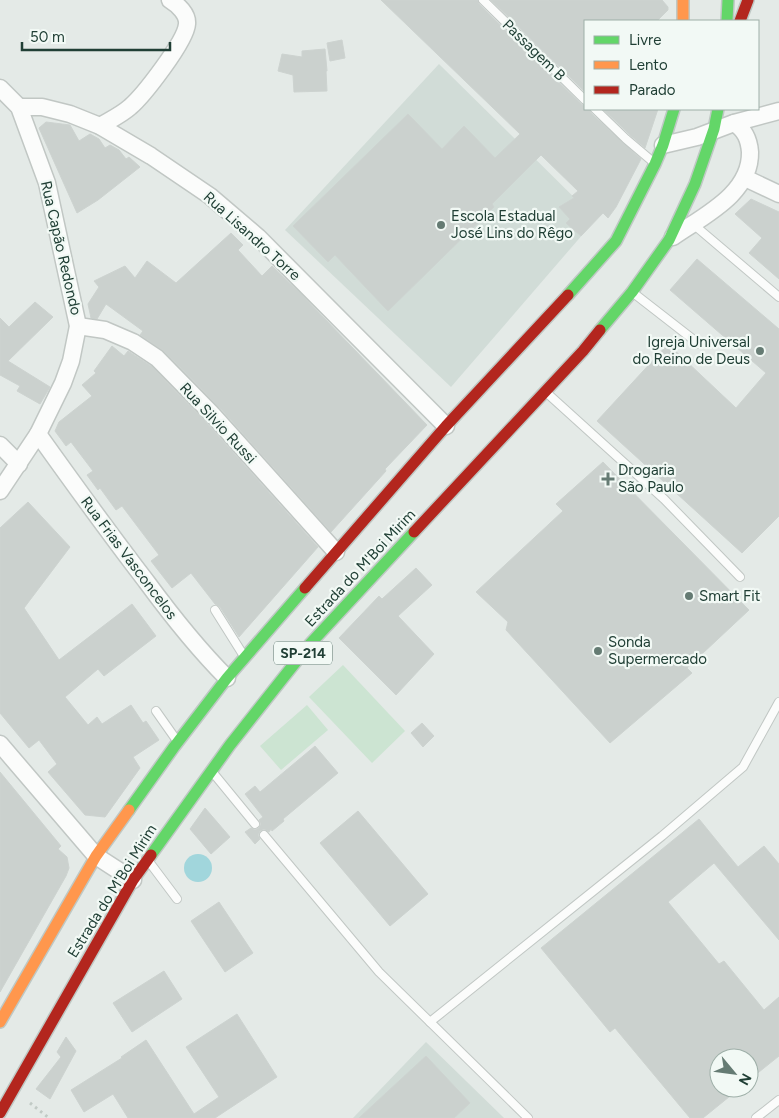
<svg xmlns="http://www.w3.org/2000/svg" width="779" height="1118" font-family="Figtree,sans-serif">
  <style>
    .built { fill: #d1dcd7 }
    .green { fill: #cce4d2 }
    .water { fill: #a1d6dc }
    .building { fill: #cbd1ce; stroke: #cdd3d0 }
    .lines { fill: none; stroke-linecap: round; stroke-linejoin: round }
    .lane-casing { stroke: #c1c7c4; stroke-width: 10 }
    .street-casing { stroke: #c1c7c4; stroke-width: 19 }
    .fast-casing { stroke: #bfc8c4; stroke-width: 14 }
    .slow-casing { stroke: #bfc8c4; stroke-width: 14 }
    .jam-casing { stroke: #bfc8c4; stroke-width: 14 }
    .path { stroke: #c1cac5; stroke-width: 3; stroke-dasharray: 2.5 4; stroke-linecap: butt }
    .lane { stroke: #fbfcfb; stroke-width: 8 }
    .street { stroke: #fbfcfb; stroke-width: 16 }
    .fast { stroke: #63d668; stroke-width: 11 }
    .slow { stroke: #ff974d; stroke-width: 11 }
    .jam { stroke: #b3261e; stroke-width: 11 }
    .poi-dot { fill: #657b73; stroke: #f2f9f5; stroke-width: 2 }
    .labels { text-anchor: middle; stroke-width: 4.5; stroke-linejoin: round; paint-order: stroke }
    .shield { fill: #f2f9f5; stroke: #5f776f; stroke-width: 1 }
    .shield-label { font-size: 14px; font-weight: bold; fill: #203f35 }
    .street-label { font-size: 15px; fill: #203f35; stroke: #f2f9f5 }
    .poi-label { font-size: 15px; fill: #203f35; stroke: #f2f9f5; text-anchor: start }
  </style>
  <rect width="100%" height="100%" fill="#e4eae7"/>
  <!-- built -->
  <g class="built">
    <polygon points="439,64 596,219 451,387 285,230"/>
    <polygon points="426,1042 504,1118 353,1118"/>
  </g>
  <!-- green -->
  <g class="green">
    <polygon points="343,665 405,731 372,763 309,697"/>
    <polygon points="307,705 328,730 281,770 260,746"/>
  </g>
  <!-- water -->
  <circle class="water" cx="198" cy="868" r="14"/>
  <!-- building -->
  <g class="building">
    <polygon points="381,0 478,0 479,4 581,104 585,106 585,109 590,109 591,113 641,159 616,207 608,218 603,213 581,236 566,223 570,219 559,207 574,198 572,196 578,191 541,155 492,204 494,207 388,311 335,255 328,262 293,226 408,114 442,149 464,126 495,158 520,134"/>
    <polygon points="491,0 662,0 668,7 668,10 657,21 585,21 585,92"/>
    <polygon points="342,40 345,58 330,61 327,43"/>
    <polygon points="325,49 327,71 326,71 327,91 294,92 293,75 278,71 282,54 302,57 302,51"/>
    <polygon points="603,109 658,109 645,148 630,135"/>
    <polygon points="46,122 70,125 79,141 90,134 99,139 105,148 110,145 119,150 126,159 129,157 140,167 98,200 77,213 39,128"/>
    <polygon points="751,199 779,212 779,279 749,253 762,238 735,214"/>
    <polygon points="231,233 243,245 238,250 262,276 272,266 301,294 427,425 385,469 386,471 331,532 219,407 164,351 140,335 143,331 106,304 97,319 91,318 88,304 99,287 94,281 125,266 135,278 147,261 176,283"/>
    <polygon points="697,259 779,329 779,516 742,553 597,421 668,344 736,408 766,373 670,290"/>
    <polygon points="35,302 53,317 8,361 50,387 40,404 17,391 20,386 0,375 0,318 9,327"/>
    <polygon points="112,346 124,356 128,351 151,366 205,421 318,547 239,637 220,607 215,604 191,573 172,588 151,561 159,555 122,506 116,510 100,488 98,490 87,475 93,471 71,442 66,446 55,431 59,422 92,396 82,385 96,373 94,371"/>
    <polygon points="603,462 749,610 687,668 692,673 610,743 506,630 508,622 476,592 563,511 556,504"/>
    <polygon points="28,502 70,547 24,608 59,660 132,604 156,636 104,676 98,669 65,697 88,725 97,717 102,724 131,705 143,723 146,721 159,740 133,757 140,768 105,817 85,815 48,772 57,764 39,740 29,748 0,713 0,528"/>
    <polygon points="416,568 432,585 398,616 434,654 396,695 339,638 379,596 382,599"/>
    <polygon points="422,723 434,736 423,747 411,733"/>
    <polygon points="315,746 338,773 283,819 284,821 272,831 271,829 269,832 264,829 260,831 258,835 260,839 255,844 245,832 251,828 255,830 259,828 261,824 259,820 263,817 245,794 255,786 260,792"/>
    <polygon points="0,772 61,846 58,849 67,857 69,868 66,876 0,992"/>
    <polygon points="205,808 230,837 211,854 190,829"/>
    <polygon points="358,811 428,894 390,926 320,843"/>
    <polygon points="699,819 738,867 764,846 779,864 779,940 714,863 668,902 719,964 724,961 764,1010 779,997 779,1056 749,1080 749,1058 719,1058 719,1088 740,1088 703,1118 690,1118 615,1028 610,1032 541,948"/>
    <polygon points="219,902 253,953 225,972 191,921"/>
    <polygon points="164,971 182,999 132,1032 113,1003"/>
    <polygon points="237,1014 277,1077 215,1118 128,1118 113,1094 84,1112 71,1090 122,1058 121,1057 146,1040 194,1114 219,1097 186,1047"/>
    <polygon points="66,1037 76,1051 50,1099 36,1089 61,1057 57,1052"/>
    <polygon points="426,1056 470,1103 454,1118 359,1118"/>
  </g>
  <g class="lines">
    <defs>
      <g id="lane">
        <polyline points="483,0 585,100"/>
        <polyline points="595,109 626,139 652,161"/>
        <polyline points="693,224 779,297"/>
        <polyline points="636,295 699,344"/>
        <polyline points="548,394 664,499 740,577"/>
        <polyline points="215,610 242,653"/>
        <polyline points="156,711 175,738"/>
        <polyline points="214,774 255,824"/>
        <polyline points="264,835 379,972 528,1118"/>
        <polyline points="150,863 177,899"/>
        <polyline points="430,1022 662,836 743,767 779,702"/>
        <polyline points="756,1118 779,1100"/>
      </g>
      <g id="street">
        <polyline points="0,88 19,107 47,183 78,326 71,361 63,383 38,434 0,491"/>
        <polyline points="19,107 42,107 70,114 100,126 151,156 210,196 258,237 446,426"/>
        <path d="M100 126C110 120 121 115 130 107 143 96 186 41 187 24 188 14 178 5 170 0"/>
        <polyline points="663,145 697,137 734,123 779,111"/>
        <polyline points="745,178 779,194"/>
        <path d="M673 237C703 216 751 194 750 152 749 139 745 130 734 123"/>
        <polyline points="78,326 105,330 133,342 157,358 212,414 336,552"/>
        <path d="M38 434C73 483 109 533 146 581 171 615 197 648 227 678"/>
        <polyline points="0,445 19,464"/>
        <polyline points="0,744 96,856 133,880"/>
      </g>
      <g id="fast">
        <polyline points="727,21 728,0"/>
        <polyline points="568,295 616,241 655,164 663,145 674,109"/>
        <polyline points="600,330 632,292 669,240 695,184 714,129 718,109"/>
        <polyline points="129,810 174,747 227,678 305,588"/>
        <polyline points="151,855 230,745 310,644 414,532"/>
      </g>
      <g id="slow">
        <polyline points="683,0 683,21"/>
        <polyline points="0,1022 96,856 129,810"/>
      </g>
      <g id="jam">
        <polyline points="740,21 748,0"/>
        <polyline points="414,532 583,351 600,330"/>
        <polyline points="305,588 446,426 568,295"/>
        <polyline points="0,1113 133,880 151,855"/>
      </g>
    </defs>
    <!-- lane casing -->
    <use href="#lane" class="lane-casing"/>
    <!-- street casing -->
    <use href="#street" class="street-casing"/>
    <!-- fast casing -->
    <use href="#fast" class="fast-casing"/>
    <!-- slow casing -->
    <use href="#slow" class="slow-casing"/>
    <!-- jam casing -->
    <use href="#jam" class="jam-casing"/>
    <!-- path -->
    <polyline class="path" points="30,1103 49,1118"/>
    <!-- lane -->
    <use href="#lane" class="lane"/>
    <!-- street -->
    <use href="#street" class="street"/>
    <!-- fast -->
    <use href="#fast" class="fast"/>
    <!-- slow -->
    <use href="#slow" class="slow"/>
    <!-- jam -->
    <use href="#jam" class="jam"/>
  </g>
  <!-- markers -->
  <g class="poi-dot">
    <circle cx="441" cy="225" r="5"/>
    <circle cx="760" cy="351" r="5"/>
    <path d="M605.5 471.5h5v5h5v5h-5v5h-5v-5h-5v-5h5z"/>
    <circle cx="689" cy="596" r="5"/>
    <circle cx="598" cy="651" r="5"/>
  </g>
  <g class="labels">
    <!-- shield labels -->
    <rect class="shield" x="274" y="641.5" width="58" height="23" rx="4"/>
    <g class="shield-label">
      <text x="303" y="658">SP-214</text>
    </g>
    <!-- street labels -->
    <g class="street-label">
      <text transform="translate(534 50) rotate(44)" y="5">Passagem B</text>
      <text transform="translate(252 236) rotate(42)" y="5">Rua Lisandro Torre</text>
      <text transform="translate(61 248) rotate(77)" y="5">Rua Capão Redondo</text>
      <text transform="translate(218 423) rotate(47)" y="5">Rua Silvio Russi</text>
      <text transform="translate(129 558) rotate(53)" y="5">Rua Frias Vasconcelos</text>
      <text transform="translate(360 568) rotate(-47)" y="5">Estrada do M'Boi Mirim</text>
      <text transform="translate(112 891) rotate(-58)" y="5">Estrada do M'Boi Mirim</text>
    </g>
    <!-- poi labels -->
    <g class="poi-label">
      <text x="451" y="221">Escola Estadual<tspan x="451" dy="17">José Lins do Rêgo</tspan></text>
      <text x="750" y="347" text-anchor="end">Igreja Universal<tspan x="750" dy="17">do Reino de Deus</tspan></text>
      <text x="618" y="475">Drogaria<tspan x="618" dy="17">São Paulo</tspan></text>
      <text x="699" y="601">Smart Fit</text>
      <text x="608" y="647">Sonda<tspan x="608" dy="17">Supermercado</tspan></text>
    </g>
  </g>
  <!-- legend -->
  <rect x="584" y="20" width="175" height="90" fill="#f2f9f5" stroke="#9eafa8"/>
  <rect x="594" y="36" width="25" height="8" fill="#63d668" stroke="#9eafa8"/>
  <text x="629" y="45" font-size="15" fill="#203f35">Livre</text>
  <rect x="594" y="61" width="25" height="8" fill="#ff974d" stroke="#9eafa8"/>
  <text x="629" y="70" font-size="15" fill="#203f35">Lento</text>
  <rect x="594" y="86" width="25" height="8" fill="#b3261e" stroke="#9eafa8"/>
  <text x="629" y="95" font-size="15" fill="#203f35">Parado</text>
  <!-- north arrow -->
  <g transform="translate(734 1073) rotate(119)"><circle r="24" fill="#f2f9f5" stroke="#9eafa8"/>
  <path d="M0-4L9 19L0 12L-9 19Z" fill="#657b73"/>
  <text y="-8" font-size="14" font-weight="bold" text-anchor="middle" fill="#203f35">N</text>
  </g>
  <!-- scale -->
  <path d="M22 42v8h148v-8" fill="none" stroke="#203f35" stroke-width="2.5"/>
  <text x="30" y="42" font-size="15" fill="#203f35" stroke="#f2f9f5" stroke-width="4" paint-order="stroke">50 m</text>
</svg>
